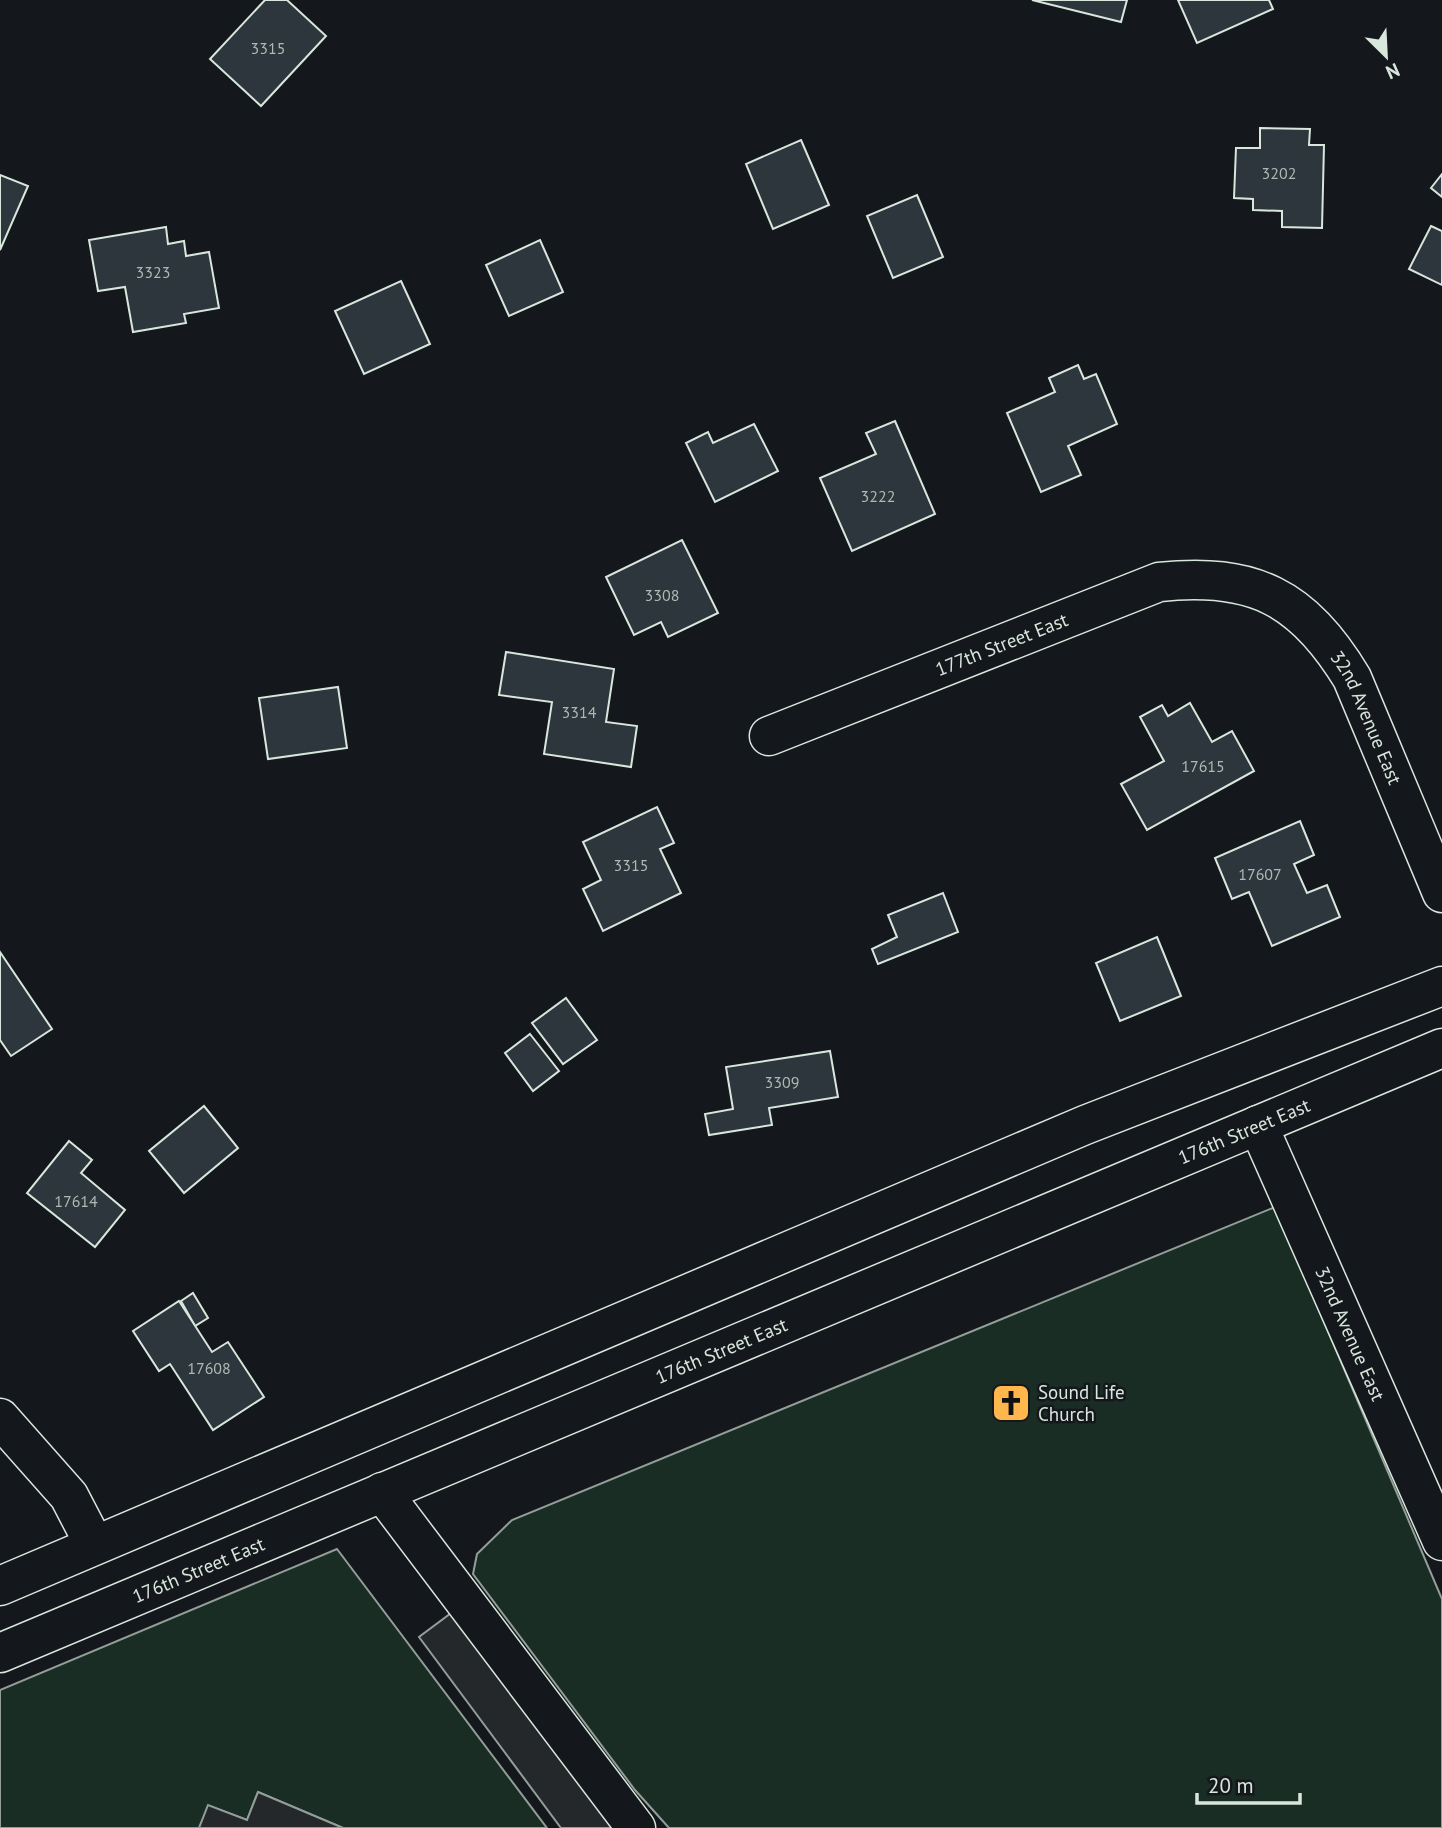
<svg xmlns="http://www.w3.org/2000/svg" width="1442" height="1828" font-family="'PT Sans',sans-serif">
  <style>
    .green { fill: #1a2d24; stroke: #939e99; stroke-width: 2 }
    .parking { fill: #24282b; stroke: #939e99; stroke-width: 2 }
    .building { fill: #2c363c; stroke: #d8e6dc; stroke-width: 2 }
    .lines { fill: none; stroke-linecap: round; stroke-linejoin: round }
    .minor-casing { stroke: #d8e6dc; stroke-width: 41 }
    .major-casing { stroke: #d8e6dc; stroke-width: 41 }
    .minor { stroke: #14181c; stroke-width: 38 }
    .major { stroke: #14181c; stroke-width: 38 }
    .labels { text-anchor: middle; stroke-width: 5; stroke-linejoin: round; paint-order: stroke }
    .number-label { font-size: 16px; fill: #adbab4 }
    .street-label { font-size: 19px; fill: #d8e6dc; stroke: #14181c }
    .poi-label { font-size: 19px; fill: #d8e6dc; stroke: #14181c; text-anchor: start }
  </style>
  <rect width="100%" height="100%" fill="#14181c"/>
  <!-- green -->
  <g class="green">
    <polygon points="1275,1207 1442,1599 1442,1828 669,1828 635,1790 473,1574 477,1554 512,1520"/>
    <polygon points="337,1549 547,1828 343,1828 258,1792 247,1820 209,1806 199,1828 0,1828 0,1690"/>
  </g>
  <!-- parking -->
  <g class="parking">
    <polygon points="474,1596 646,1828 561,1828 419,1637"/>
    <polygon points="258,1792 343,1828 199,1828 208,1805 247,1820"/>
  </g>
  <!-- building -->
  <g class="building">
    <polygon points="265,0 287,0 326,36 261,106 210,59"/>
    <polygon points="1032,0 1127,0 1121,22"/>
    <polygon points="1178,0 1269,0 1273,9 1197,43"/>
    <polygon points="1260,128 1310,129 1309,145 1324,145 1322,228 1282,227 1282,211 1253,210 1253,199 1234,198 1236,148 1260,148"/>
    <polygon points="801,140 829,205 773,229 746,164"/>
    <polygon points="1442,174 1442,197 1431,188"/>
    <polygon points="0,175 28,186 0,250"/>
    <polygon points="917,195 943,257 893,278 867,216"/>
    <polygon points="1431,226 1442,231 1442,285 1409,269"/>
    <polygon points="166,227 168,244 184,241 186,256 209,252 219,308 184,314 186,323 133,332 125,287 98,291 89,240"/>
    <polygon points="540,240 563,292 509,316 486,265"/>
    <polygon points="401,281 430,344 364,374 335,311"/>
    <polygon points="1078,365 1084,379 1096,374 1117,424 1068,446 1081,475 1041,492 1007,413 1055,392 1049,378"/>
    <polygon points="895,421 935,514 852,551 820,478 876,454 866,433"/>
    <polygon points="754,424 778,471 715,502 686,443 708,432 713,443"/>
    <polygon points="682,540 718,613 668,637 661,622 634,635 606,577"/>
    <polygon points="506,652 614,669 606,722 637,726 631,767 544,754 552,702 499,695"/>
    <polygon points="338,687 347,748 268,759 259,698"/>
    <polygon points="1190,703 1212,742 1232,731 1254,771 1147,830 1121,784 1164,761 1140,717 1162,705 1168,716"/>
    <polygon points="657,807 674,843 660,849 681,893 603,931 583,889 601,880 583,842"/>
    <polygon points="1300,821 1314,855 1294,864 1307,893 1327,885 1340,917 1272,946 1249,892 1232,899 1215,858"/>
    <polygon points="943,893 958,932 878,964 872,949 897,937 888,915"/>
    <polygon points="1157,937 1181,996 1120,1021 1096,963"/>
    <polygon points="0,952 52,1029 11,1056 0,1040"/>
    <polygon points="566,998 597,1040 563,1064 532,1023"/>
    <polygon points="530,1034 559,1071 533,1091 505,1053"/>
    <polygon points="830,1051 838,1097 769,1108 772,1125 709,1135 705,1114 733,1109 726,1067"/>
    <polygon points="204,1106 238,1148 184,1193 149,1151"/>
    <polygon points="69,1141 92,1160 81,1173 125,1210 95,1247 27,1193"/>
    <polygon points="193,1293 208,1318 195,1326 181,1301"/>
    <polygon points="179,1301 212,1352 228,1342 264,1397 213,1430 170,1364 159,1371 133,1331"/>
  </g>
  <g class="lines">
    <defs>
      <g id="minor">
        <path id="s1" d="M769 736 1159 582C1253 572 1303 597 1352 678L1442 893"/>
        <path id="s2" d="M1258 1125 1442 1541"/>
        <polyline points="0,1418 69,1496 94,1544"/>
        <polyline points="382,1492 636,1828"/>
      </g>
      <g id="major">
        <polyline points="0,1586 1085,1125 1442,986"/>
        <path id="s3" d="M0 1653 1442 1048"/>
      </g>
    </defs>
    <!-- minor casing -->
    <use href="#minor" class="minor-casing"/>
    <!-- major casing -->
    <use href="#major" class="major-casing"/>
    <!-- minor -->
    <use href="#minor" class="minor"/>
    <!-- major -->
    <use href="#major" class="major"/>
  </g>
  <!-- icons -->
  <defs>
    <symbol id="church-square" viewBox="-11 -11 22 22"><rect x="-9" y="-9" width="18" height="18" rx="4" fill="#ffb74d" stroke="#14181c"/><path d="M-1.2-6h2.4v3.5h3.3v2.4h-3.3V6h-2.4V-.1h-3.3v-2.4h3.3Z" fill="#111"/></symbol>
  </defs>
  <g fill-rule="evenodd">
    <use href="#church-square" x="989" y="1381" width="44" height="44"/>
  </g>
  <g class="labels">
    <!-- number labels -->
    <g class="number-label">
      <text x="268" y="54">3315</text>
      <text x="1279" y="179">3202</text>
      <text x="153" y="278">3323</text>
      <text x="878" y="502">3222</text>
      <text x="662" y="601">3308</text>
      <text x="579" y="718">3314</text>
      <text x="1203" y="772">17615</text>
      <text x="631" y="871">3315</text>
      <text x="1260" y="880">17607</text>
      <text x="782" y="1088">3309</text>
      <text x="76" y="1207">17614</text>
      <text x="209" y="1374">17608</text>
    </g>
    <!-- street labels -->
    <g class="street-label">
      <text dy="7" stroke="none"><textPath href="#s1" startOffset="250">177th Street East</textPath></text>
      <text dy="7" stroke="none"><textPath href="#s1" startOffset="693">32nd Avenue East</textPath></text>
      <text dy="7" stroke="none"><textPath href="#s3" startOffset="1349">176th Street East</textPath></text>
      <text dy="7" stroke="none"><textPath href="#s2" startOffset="228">32nd Avenue East</textPath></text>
      <text dy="7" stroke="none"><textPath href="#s3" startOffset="782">176th Street East</textPath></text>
      <text dy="7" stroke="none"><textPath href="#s3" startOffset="215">176th Street East</textPath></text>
    </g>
    <!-- poi labels -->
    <g class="poi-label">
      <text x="1038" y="1399">Sound Life<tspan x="1038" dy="22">Church</tspan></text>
    </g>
  </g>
  <!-- north arrow -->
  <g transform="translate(1386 56) rotate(156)" stroke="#14181c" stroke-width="5" paint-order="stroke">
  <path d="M0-5L12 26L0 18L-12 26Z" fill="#d8e6dc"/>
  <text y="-10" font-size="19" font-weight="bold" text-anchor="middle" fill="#d8e6dc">N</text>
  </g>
  <!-- scale -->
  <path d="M1197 1793v10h103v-10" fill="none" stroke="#d8e6dc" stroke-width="3.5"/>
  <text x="1208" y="1793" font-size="21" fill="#d8e6dc" stroke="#14181c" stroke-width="5" paint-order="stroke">20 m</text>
</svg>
